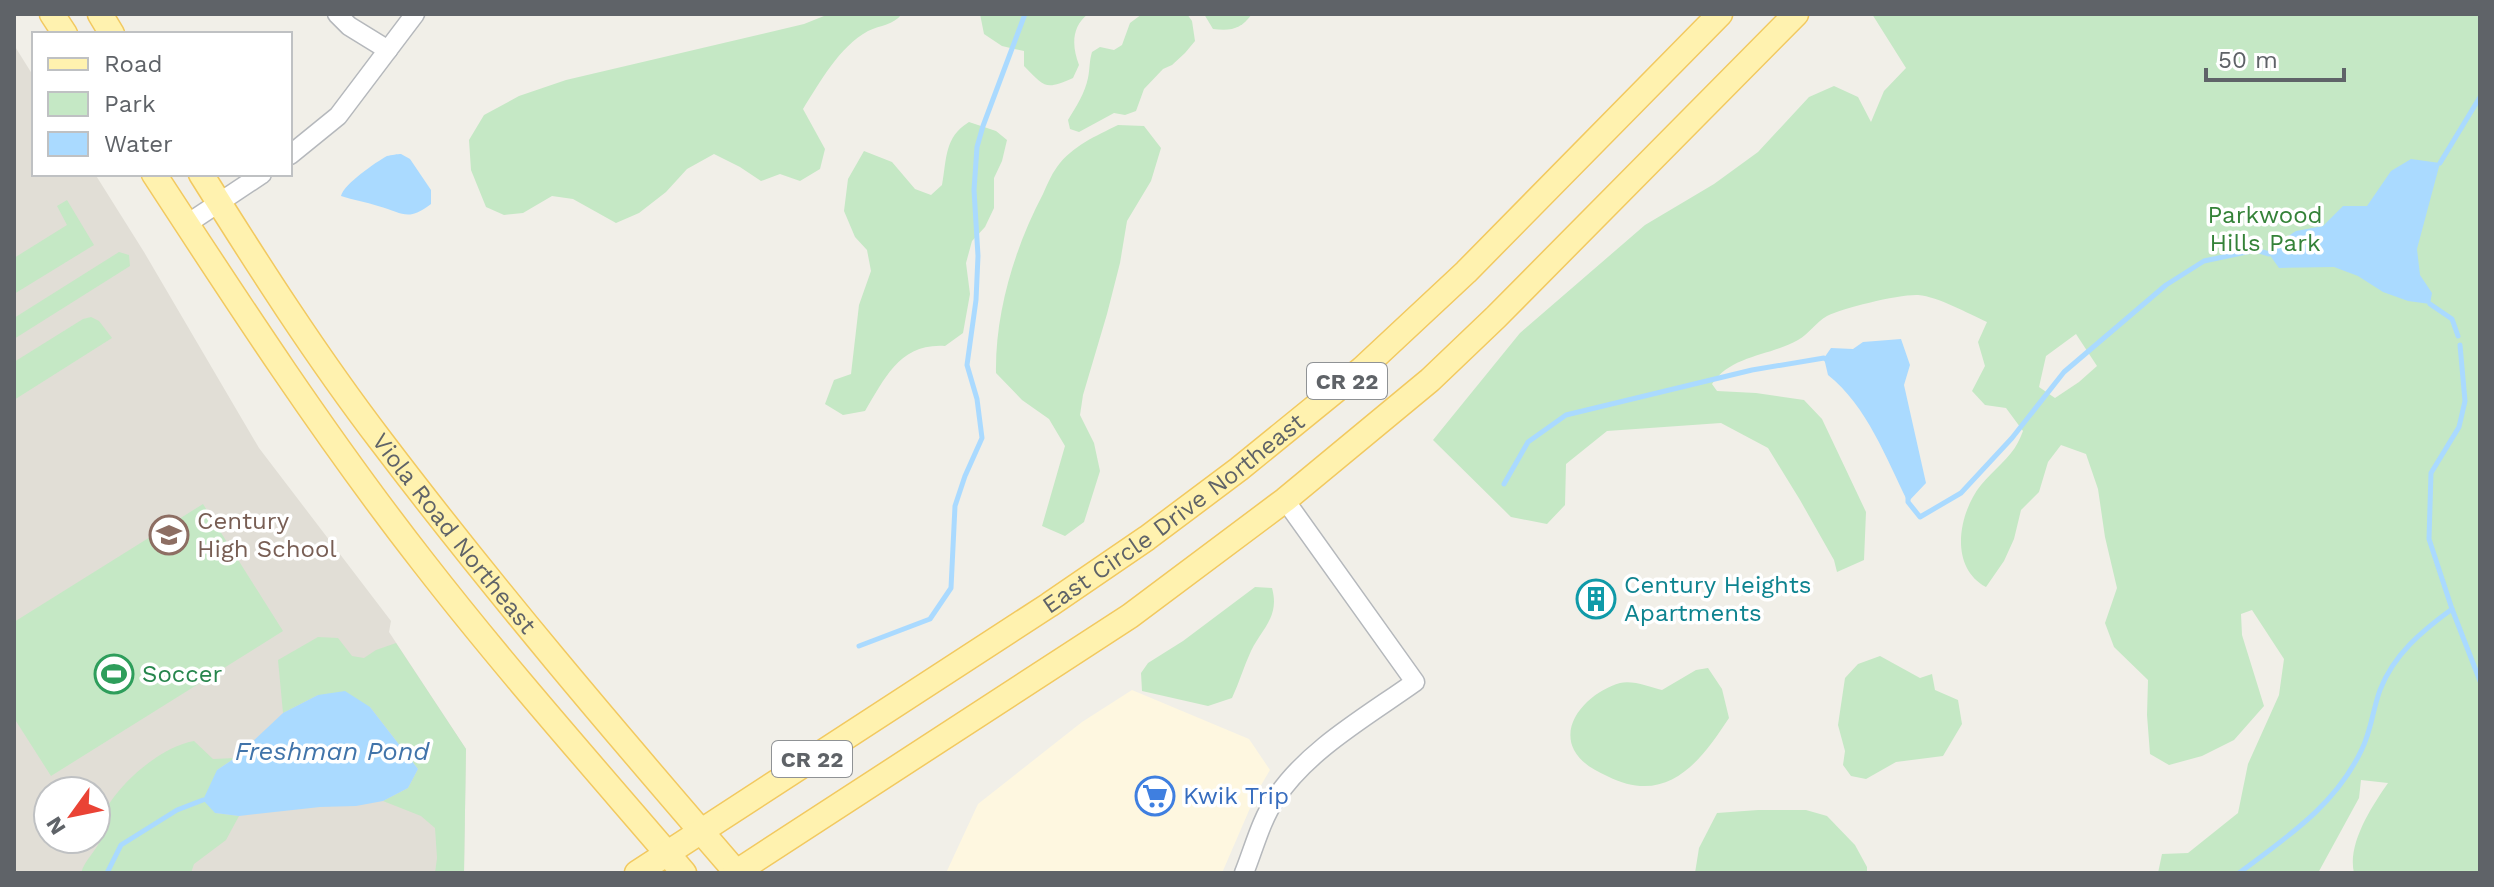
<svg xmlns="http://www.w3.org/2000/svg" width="2494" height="887" font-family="'Work Sans',sans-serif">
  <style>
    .commercial { fill: #fef7e0 }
    .education { fill: #e1ded6; fill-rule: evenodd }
    .green { fill: #c5e8c5; fill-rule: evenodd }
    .water { fill: #aadaff }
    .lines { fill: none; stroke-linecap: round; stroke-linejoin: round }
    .stream { stroke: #aadaff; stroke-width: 5 }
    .minor-casing { stroke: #b5b8bc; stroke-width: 21 }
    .major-casing { stroke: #f2c960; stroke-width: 27 }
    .minor { stroke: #fff; stroke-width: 18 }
    .major { stroke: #fff2af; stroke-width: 24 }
    .labels { text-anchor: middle; stroke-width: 7; stroke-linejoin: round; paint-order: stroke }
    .shield { fill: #fff; stroke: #8f9295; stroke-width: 2 }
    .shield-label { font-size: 22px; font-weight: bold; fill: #5f6368 }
    .park-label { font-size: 24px; fill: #348238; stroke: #fff }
    .street-label { font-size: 24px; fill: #5f6368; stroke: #fff }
    .education-label { font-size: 24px; fill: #785e54; stroke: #fff; text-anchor: start }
    .culture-label { font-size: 24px; fill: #0d838f; stroke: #fff; text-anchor: start }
    .leisure-label { font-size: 24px; fill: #27864d; stroke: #fff; text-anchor: start }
    .shop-label { font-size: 24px; fill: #366cbe; stroke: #fff; text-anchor: start }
    .water-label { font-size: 26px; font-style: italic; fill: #4174aa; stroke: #fff }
  </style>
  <rect width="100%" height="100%" fill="#f1efe8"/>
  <!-- commercial -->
  <polygon class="commercial" points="1132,690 1249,739 1270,770 1257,792 1222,873 946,873 978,804 1082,722"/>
  <!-- education -->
  <path class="education" d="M14 45 34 77V174H95L144 252 259 448 391 621 389 632 466 749 464 873H14ZM48 791H96V839H48Z"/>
  <!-- green -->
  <g class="green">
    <path d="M829 14H902C893 25 881 25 868 31 839 47 820 82 803 109L825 149 820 169 800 181 780 174 761 181 740 167 714 154 687 169 666 192 639 213 616 223 573 199 552 196 523 213 504 215 486 207 471 170 469 140 484 115 519 96 566 80 804 24Z"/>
    <path d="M980 14H1088C1071 27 1072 47 1079 65L1073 78C1045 90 1046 88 1024 66V51L1002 46 984 34Z"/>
    <path d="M1142 14H1187L1192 21 1195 41 1185 53 1172 65 1163 69 1144 89 1136 111 1125 115 1114 113 1079 132 1070 129 1068 120C1076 107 1085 93 1088 78 1090 69 1089 62 1092 52L1100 47 1114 50 1122 45 1130 23Z"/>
    <path d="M1204 14H1252C1241 29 1232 31 1213 29Z"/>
    <path d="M1872 14H2480V873H2354C2347 844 2372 806 2388 783L2361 780 2359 798 2318 873H2158L2162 854 2188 853 2238 813 2248 764 2279 695 2284 659 2252 610 2241 614 2242 635 2264 706 2234 740 2202 756 2169 765 2150 754 2147 715 2148 680 2114 647 2105 623 2117 588 2105 537 2098 489 2086 454 2061 445 2048 462 2039 492 2021 510 2014 539 2004 561 1986 587C1953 569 1957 526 1973 497 1982 480 1999 468 2011 453 2016 447 2020 439 2023 431L2006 408 1985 405 1972 391 1985 366 1978 342 1987 322C1967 313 1939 297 1918 295 1900 294 1842 308 1827 316 1816 322 1809 334 1798 340 1770 356 1731 355 1712 384L1717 391 1756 393 1804 400 1822 419 1866 512 1864 560 1837 572 1834 560 1800 500 1768 448 1721 423 1607 431 1566 464 1565 505 1547 524 1511 517 1433 440 1520 333 1645 225 1714 184 1758 152 1809 97 1834 86 1858 97 1871 122 1884 91 1906 68ZM2076 334 2097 366 2079 382 2055 398 2039 387 2046 356Z"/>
    <path d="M969 122 996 131 1007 140 1002 161 994 178V208L985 227 972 241 966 263 970 294 963 333 945 346C900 343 885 378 865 411L843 415 825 404 834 380 851 374 859 305 871 271 867 250 855 237 844 211 848 179 864 151 892 162 915 189 931 195 942 185C947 159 944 137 969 122Z"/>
    <path d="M1118 125 1144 126 1161 148 1151 181 1127 221 1120 263 1107 314 1083 395 1080 415 1094 443 1100 471 1084 522 1065 536 1042 526 1065 446 1049 419 1022 400 996 373C995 312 1015 247 1043 194 1047 185 1051 175 1057 167 1072 146 1096 136 1118 125Z"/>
    <polygon points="67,200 94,245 14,294 14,258 67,225 57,206"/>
    <polygon points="119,252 129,255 130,266 14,339 14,318"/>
    <polygon points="91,317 99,321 112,338 14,400 14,362 83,319"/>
    <polygon points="203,504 283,631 51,776 14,718 14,622"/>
    <path d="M1255 587 1272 588C1280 617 1262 628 1251 651 1244 666 1239 683 1232 698L1208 706 1142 691 1141 673 1148 663 1183 641Z"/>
    <polygon points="318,637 338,638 352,656 364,658 376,650 396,643 466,749 464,873 435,873 437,858 435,828 421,816 383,801 408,788 418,769 370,707 318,695 283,713 278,660"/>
    <polygon points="1880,656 1920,678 1932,674 1935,690 1958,700 1962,724 1943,756 1896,762 1866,779 1851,776 1843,765 1845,751 1838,725 1845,678 1858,664"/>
    <path d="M1708 668 1722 689 1729 718C1699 764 1666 806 1607 776 1594 770 1581 763 1574 750 1559 720 1594 690 1620 683 1633 680 1650 687 1662 690L1696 670Z"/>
    <path d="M194 741 213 759 235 758 217 770 215 813 239 816 226 840 194 864 191 873H81C85 860 95 852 100 841 106 830 102 814 109 804 127 777 162 747 194 741Z"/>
    <polygon points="1758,810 1806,810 1827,816 1855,845 1867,867 1867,873 1695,873 1699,848 1717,813"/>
  </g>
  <!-- water -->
  <g class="water">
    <path d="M401 154 410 159 431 190V204C407 222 404 213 378 206 366 202 353 200 341 196 344 184 376 162 387 156 391 155 398 154 401 154Z"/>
    <polygon points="2411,159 2440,163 2417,249 2420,275 2432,293 2430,304 2408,301 2383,292 2358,276 2334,267 2279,268 2269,254 2276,244 2296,231 2323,226 2343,206 2367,206 2391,171"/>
    <path d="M1901 339 1910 365 1904 385 1926 483 1908 502C1886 458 1867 406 1828 375L1824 358 1831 348 1853 349 1863 342Z"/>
    <polygon points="345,691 370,707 418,769 408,788 383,801 356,806 320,807 239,816 215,813 203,800 217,770 235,758 283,713 318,695"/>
  </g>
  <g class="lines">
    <!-- stream -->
    <g class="stream">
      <polyline points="2440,163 2480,97"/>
      <polyline points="2430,304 2452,319 2458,336"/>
      <polyline points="2460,345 2465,401 2459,427 2431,473 2429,539 2452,609 2480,681"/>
      <polyline points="1504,484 1528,442 1566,415 1752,370 1824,358 1827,360"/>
      <polyline points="1908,497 1908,502 1920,517 1961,493 2012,438 2064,372 2166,285 2204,261 2256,250 2269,254"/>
      <polyline points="859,646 930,619 951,588 955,506 965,476 982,438 977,399 967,365 976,300 978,256 974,190 977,147 983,126 1025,14"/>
      <polyline points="107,873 121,845 177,810 203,800"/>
      <path d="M2239 873C2287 837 2336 805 2362 749 2371 731 2373 709 2380 690 2394 654 2422 631 2452 609"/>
    </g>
    <defs>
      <g id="minor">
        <polyline points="337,14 349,26 388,50"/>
        <polyline points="290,155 338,116 415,14"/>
        <polyline points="187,224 262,174"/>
        <path d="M1244 873C1254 848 1261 820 1276 798 1307 750 1369 715 1415 682L1285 500"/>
      </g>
      <g id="major">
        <polyline points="52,14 65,34"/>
        <polyline points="100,14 112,34"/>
        <path d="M154 174C240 306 326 438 423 562 506 669 596 770 684 873"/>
        <path id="s1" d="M201 174C258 265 316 356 381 441 494 590 615 732 737 873"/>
        <path id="s2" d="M637 873 1049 605 1147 538 1239 469 1362 369 1466 272 1720 14"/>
        <polyline points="735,873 1130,616 1285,500 1430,380 1496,317 1796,14"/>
      </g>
    </defs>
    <!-- minor casing -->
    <use href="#minor" class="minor-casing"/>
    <!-- major casing -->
    <use href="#major" class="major-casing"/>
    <!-- minor -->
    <use href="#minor" class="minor"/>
    <!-- major -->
    <use href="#major" class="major"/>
  </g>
  <!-- icons -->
  <defs>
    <symbol id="school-ring" viewBox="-11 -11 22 22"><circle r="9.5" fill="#fff" stroke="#8d6e63" stroke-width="1.5"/><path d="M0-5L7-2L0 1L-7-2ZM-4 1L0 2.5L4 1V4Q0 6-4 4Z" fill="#8d6e63"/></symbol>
    <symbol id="building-ring" viewBox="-11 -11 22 22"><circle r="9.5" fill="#fff" stroke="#0f9aa8" stroke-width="1.5"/><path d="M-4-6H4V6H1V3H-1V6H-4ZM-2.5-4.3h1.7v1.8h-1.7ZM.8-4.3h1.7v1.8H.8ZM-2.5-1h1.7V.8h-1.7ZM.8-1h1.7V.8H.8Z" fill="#0f9aa8"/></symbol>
    <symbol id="stadium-ring" viewBox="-11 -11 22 22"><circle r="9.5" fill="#fff" stroke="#2e9e5b" stroke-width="1.5"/><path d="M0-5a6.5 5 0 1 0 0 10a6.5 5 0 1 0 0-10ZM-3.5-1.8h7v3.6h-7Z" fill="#2e9e5b"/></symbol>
    <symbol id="supermarket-ring" viewBox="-11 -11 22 22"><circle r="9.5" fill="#fff" stroke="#3f7fe0" stroke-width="1.5"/><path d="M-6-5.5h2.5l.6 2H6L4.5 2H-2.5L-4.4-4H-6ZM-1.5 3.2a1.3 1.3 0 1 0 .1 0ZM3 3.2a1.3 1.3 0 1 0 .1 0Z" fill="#3f7fe0"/></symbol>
  </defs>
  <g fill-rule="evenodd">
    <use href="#school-ring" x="147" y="513" width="44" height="44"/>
    <use href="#building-ring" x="1574" y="577" width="44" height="44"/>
    <use href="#stadium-ring" x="92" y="652" width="44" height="44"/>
    <use href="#supermarket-ring" x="1133" y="774" width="44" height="44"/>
  </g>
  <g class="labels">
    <!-- shield labels -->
    <g class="shield">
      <rect x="1307" y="363" width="80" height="36" rx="6"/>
      <rect x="772" y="741" width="80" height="36" rx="6"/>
    </g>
    <g class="shield-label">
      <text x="1347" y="389">CR 22</text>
      <text x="812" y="767">CR 22</text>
    </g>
    <!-- park labels -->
    <g class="park-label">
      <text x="2265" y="223">Parkwood<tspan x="2265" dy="28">Hills Park</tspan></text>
    </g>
    <!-- street labels -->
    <g class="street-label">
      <text dy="8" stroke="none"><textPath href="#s2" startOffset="646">East Circle Drive Northeast</textPath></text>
      <text dy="8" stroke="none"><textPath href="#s1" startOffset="440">Viola Road Northeast</textPath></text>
    </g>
    <!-- education labels -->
    <g class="education-label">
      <text x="197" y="529">Century<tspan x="197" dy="28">High School</tspan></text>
    </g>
    <!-- culture labels -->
    <g class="culture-label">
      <text x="1624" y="593">Century Heights<tspan x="1624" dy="28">Apartments</tspan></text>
    </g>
    <!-- leisure labels -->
    <g class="leisure-label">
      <text x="142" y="682">Soccer</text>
    </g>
    <!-- shop labels -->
    <g class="shop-label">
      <text x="1183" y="804">Kwik Trip</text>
    </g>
    <!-- water labels -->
    <g class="water-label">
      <text x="332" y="760">Freshman Pond</text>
    </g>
  </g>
  <!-- border -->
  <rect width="2494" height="887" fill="none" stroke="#5f6368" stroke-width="32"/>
  <!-- legend -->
  <rect x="32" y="32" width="260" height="144" fill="#ffffff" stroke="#bfc1c3" stroke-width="2"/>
  <rect x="48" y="58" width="40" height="12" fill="#fff2af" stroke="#bfc1c3" stroke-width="2"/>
  <text x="104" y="72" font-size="24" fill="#5f6368">Road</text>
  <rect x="48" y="92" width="40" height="24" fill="#c5e8c5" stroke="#bfc1c3" stroke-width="2"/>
  <text x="104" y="112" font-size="24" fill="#5f6368">Park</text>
  <rect x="48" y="132" width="40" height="24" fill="#aadaff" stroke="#bfc1c3" stroke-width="2"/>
  <text x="104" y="152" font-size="24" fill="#5f6368">Water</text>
  <!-- north arrow -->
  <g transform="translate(72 815) rotate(237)"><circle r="38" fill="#ffffff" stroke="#bfc1c3" stroke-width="2"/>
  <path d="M0-6L14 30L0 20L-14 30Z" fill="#ea4335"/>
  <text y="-12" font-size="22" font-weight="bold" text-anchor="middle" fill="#5f6368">N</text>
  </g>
  <!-- scale -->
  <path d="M2206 68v12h138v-12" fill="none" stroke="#5f6368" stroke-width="4"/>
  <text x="2218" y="68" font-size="24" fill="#5f6368" stroke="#ffffff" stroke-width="6" paint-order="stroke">50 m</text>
</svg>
